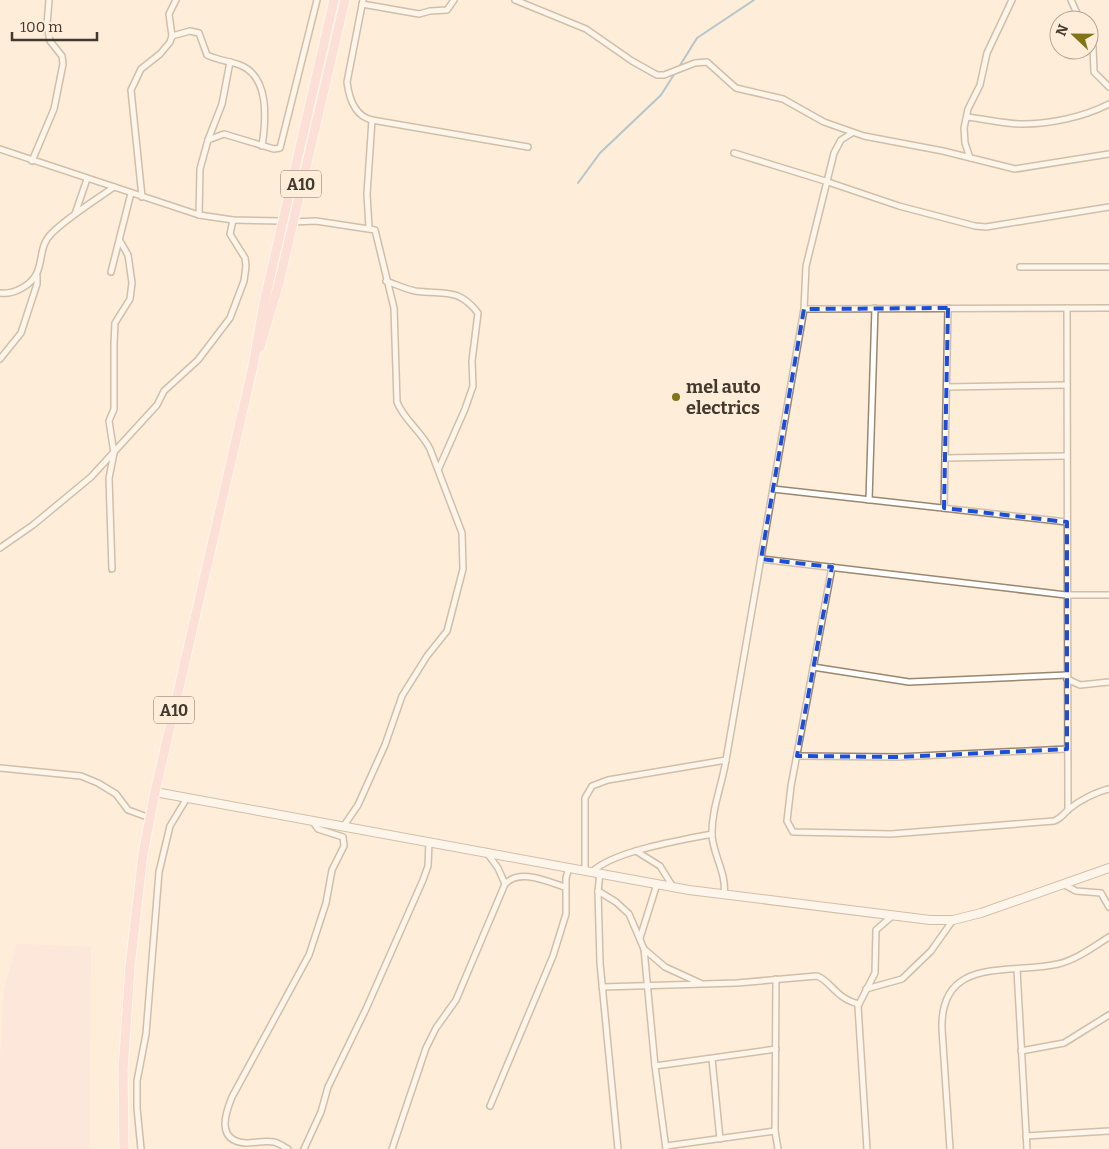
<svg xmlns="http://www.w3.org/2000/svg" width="1109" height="1149" font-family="Bitter,serif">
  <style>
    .industrial { fill: #fadfdc }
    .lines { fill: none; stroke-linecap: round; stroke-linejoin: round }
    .stream { stroke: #5d98ba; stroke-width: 2 }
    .street-casing { stroke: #9a876e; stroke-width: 8 }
    .secondary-casing { stroke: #9a876e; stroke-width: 10 }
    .primary-casing { stroke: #fff; stroke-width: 11 }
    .street { stroke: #fff; stroke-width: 5 }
    .secondary { stroke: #fff; stroke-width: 8 }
    .primary { stroke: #fbd1d4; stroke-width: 9 }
    .marked { fill: none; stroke: #1d4ed8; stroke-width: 4; stroke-dasharray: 10 6; stroke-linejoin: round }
    .poi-dot { fill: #827518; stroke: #feedd8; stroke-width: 2 }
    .labels { text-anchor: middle; stroke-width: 4.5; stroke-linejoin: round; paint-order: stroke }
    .shield { fill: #feedd8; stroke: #7a7062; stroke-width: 1 }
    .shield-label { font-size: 16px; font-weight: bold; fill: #423a2f }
    .poi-label { font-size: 18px; font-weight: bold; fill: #423a2f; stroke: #feedd8; text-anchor: start }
  </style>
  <rect width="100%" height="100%" fill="#feedd8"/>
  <!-- industrial -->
  <polygon class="industrial" points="17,944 91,947 89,1149 0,1149 0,1062 4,990"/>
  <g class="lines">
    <!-- stream -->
    <g class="stream">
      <polyline points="679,67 697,38 754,0"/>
      <polyline points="578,183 600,153 661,95 675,73"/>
    </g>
    <defs>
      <g id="street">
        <path d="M363 0 347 82C349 98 354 116 372 120L528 147"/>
        <polyline points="515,0 586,29 632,61 657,75 664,75 695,63 707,62 736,88 783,99 824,122 864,136 943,151 1015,169 1109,154"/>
        <polyline points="1071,0 1080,20"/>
        <polyline points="362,4 419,14 430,11 447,10 454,0"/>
        <path d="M172 36 190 31 199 33 207 55C217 60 229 61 240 65 270 77 266 120 262 146"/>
        <polyline points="1089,36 1093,47 1094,72 1109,87"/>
        <path d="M967 117C985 119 1004 124 1022 124 1050 124 1084 117 1109 104"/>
        <polyline points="208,140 224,134 274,149 280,148 317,0"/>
        <polyline points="0,149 199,215 233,220 283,221"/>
        <polyline points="734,153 825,181 899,206 975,226 986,227 1109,207"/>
        <polyline points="970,158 965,143 964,128 968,109 980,85 987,53 1012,0"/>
        <polyline points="32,161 54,109 63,64 62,56 50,41 47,25 49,0"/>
        <polyline points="142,197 131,90 141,69 160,54 170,42 172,36 169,14 176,0"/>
        <polyline points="75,214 87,179"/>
        <polyline points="199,215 200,169 208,140 222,104 230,62"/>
        <path d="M292 222 316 221 375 230 394 308 397 402C404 420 421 431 430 449L462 533 463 569 447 631 427 656 402 696 385 745 358 805 343 827"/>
        <polyline points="369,228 367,194 372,120"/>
        <polyline points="1020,267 1109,267"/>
        <polyline points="111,272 131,193"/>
        <path d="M386 281C395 284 405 289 415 291 444 295 458 287 478 313L472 361 473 386 465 409 439 468"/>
        <path d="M0 293C8 294 15 292 22 288 49 273 34 250 52 233 68 217 94 201 114 187"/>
        <polyline points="1067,308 1068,810"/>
        <polyline points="804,309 1109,308"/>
        <polyline points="0,359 21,333 37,284 37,276"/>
        <polyline points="947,387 1067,385"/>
        <polyline points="945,458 1067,456"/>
        <polyline points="773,489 1067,522"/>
        <polyline points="869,500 875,308"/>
        <polyline points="944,508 948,308"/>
        <polyline points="0,548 33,525 91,477 157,405 164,391 198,360 230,318 244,281 246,266 245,258 230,234 233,220"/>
        <polyline points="761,559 1066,595 1109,595"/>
        <path d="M832 567 791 786 787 821 793 832 891 834 1054 821C1062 818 1063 814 1069 809 1080 800 1096 792 1109 789"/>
        <polyline points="112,569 109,478 114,453 109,421 114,409 114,344 115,323 130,299 132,283 128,255 120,241"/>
        <polyline points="813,667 909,682 1067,675"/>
        <polyline points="1067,679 1080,685 1109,682"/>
        <polyline points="797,756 898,757 1067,749"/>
        <polyline points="726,760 804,309 806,266 834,153 841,140 852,133"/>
        <polyline points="0,768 81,776 98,783 116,794 128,810 150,818"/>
        <polyline points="636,851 660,866 673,887"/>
        <polyline points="487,853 498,868 505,884"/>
        <path d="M585 870V798L592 786 608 780 726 760C722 785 711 811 712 836 714 857 727 874 724 895"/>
        <path d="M592 872C613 851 682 840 712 834"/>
        <polyline points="600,873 598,891 600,963 618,1149"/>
        <polyline points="1063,884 1076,891 1101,893 1109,907"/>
        <polyline points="598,891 616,902 629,914 644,949 655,1066 666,1149"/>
        <polyline points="640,938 657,884"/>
        <polyline points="644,949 665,967 700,983"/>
        <polyline points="1017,970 1027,1149"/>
        <polyline points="776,979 775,1131 778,1149"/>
        <path d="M602 987 737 983 817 976C830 980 836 999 859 1004"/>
        <polyline points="866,989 902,979 931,951 953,920"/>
        <polyline points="1021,1051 1064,1043 1109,1015"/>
        <polyline points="712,1059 720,1139"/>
        <polyline points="655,1066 776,1049"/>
        <polyline points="490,1106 553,956 566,914 566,878 569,868"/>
        <polyline points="1026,1136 1109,1131"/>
        <polyline points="666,1146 775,1131"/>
        <polyline points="141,1149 137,1108 137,1081 146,1034 159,872 170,826 187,798"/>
        <path d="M288 1149C284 1147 279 1143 274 1142 265 1140 255 1143 246 1143 216 1141 225 1114 232 1097L309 955 326 903 332 870 344 846 343 837 318 829 313 822"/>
        <polyline points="304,1149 321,1112 328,1087 366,1009 423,880 428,866 429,842"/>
        <path d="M392 1149 426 1048 436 1028 456 1000 505 884C520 868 548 882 565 887"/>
        <polyline points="867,1149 858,1006 875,973 876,930 891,917"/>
        <path d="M950 1149 942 1029C940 955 1010 975 1058 964 1076 960 1093 947 1109 937"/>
      </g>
      <polyline id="secondary" points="155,792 689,890 930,920 953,920 981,913 1109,868"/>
      <g id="primary">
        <polyline points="260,347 279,283 345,0"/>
        <polyline points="124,1149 123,1070 130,967 143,854 155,792 253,366 264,303 334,0"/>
      </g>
    </defs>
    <!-- street casing -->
    <use href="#street" class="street-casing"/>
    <!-- secondary casing -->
    <use href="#secondary" class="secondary-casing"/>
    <!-- primary casing -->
    <use href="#primary" class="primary-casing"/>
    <!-- street -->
    <use href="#street" class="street"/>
    <!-- secondary -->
    <use href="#secondary" class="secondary"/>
    <!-- primary -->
    <use href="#primary" class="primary"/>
  </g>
  <!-- marked area -->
  <path d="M0 0H1109V1149H0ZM948 308 944 508 1067 522V749L898 757 797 756 832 567 761 559 804 309Z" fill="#feedd8" fill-opacity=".55" fill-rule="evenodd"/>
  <path class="marked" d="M948 308 944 508 1067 522V749L898 757 797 756 832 567 761 559 804 309Z"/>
  <!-- markers -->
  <circle class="poi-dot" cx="676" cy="397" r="5"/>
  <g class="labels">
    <!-- shield labels -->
    <g class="shield">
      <rect x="281" y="170.5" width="40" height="27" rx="4"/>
      <rect x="154" y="696.5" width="40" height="27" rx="4"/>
    </g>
    <g class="shield-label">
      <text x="301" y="190">A10</text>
      <text x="174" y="716">A10</text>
    </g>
    <!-- poi labels -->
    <g class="poi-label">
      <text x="686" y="393">mel auto<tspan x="686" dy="21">electrics</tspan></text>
    </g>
  </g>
  <!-- north arrow -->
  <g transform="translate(1074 35) rotate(292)"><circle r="24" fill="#feedd8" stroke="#b3a594"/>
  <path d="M0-4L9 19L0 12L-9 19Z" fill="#827518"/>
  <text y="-8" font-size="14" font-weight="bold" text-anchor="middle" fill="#423a2f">N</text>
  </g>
  <!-- scale -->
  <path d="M12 32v8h85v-8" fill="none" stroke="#423a2f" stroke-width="2.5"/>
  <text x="20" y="32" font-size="15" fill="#423a2f" stroke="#feedd8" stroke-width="4" paint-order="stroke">100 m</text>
</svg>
